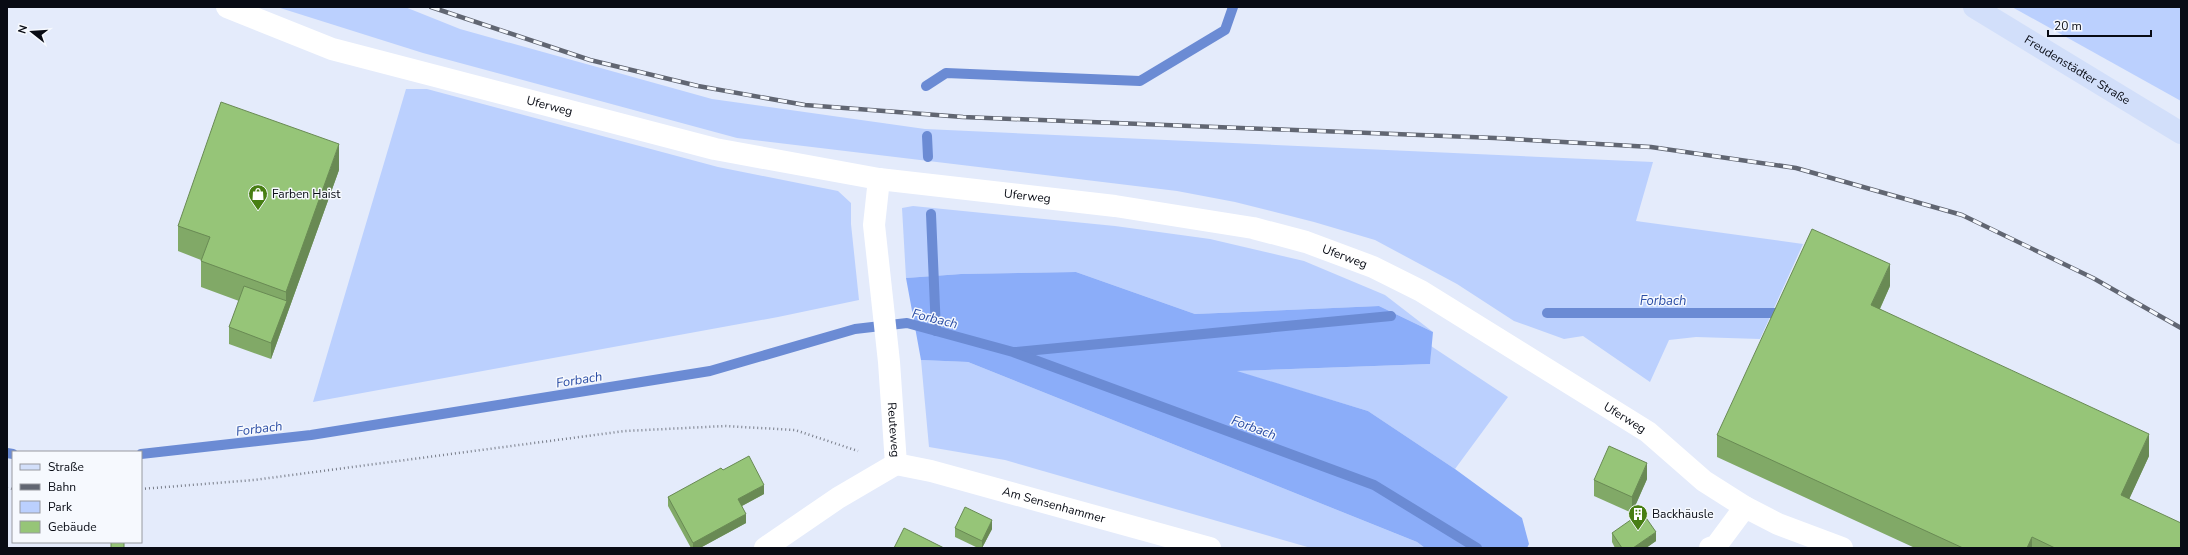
<svg xmlns="http://www.w3.org/2000/svg" width="2188" height="555" font-family="'Nunito Sans',sans-serif">
  <style>
    .green { fill: #bbd0fe }
    .forest { fill: #8badf9 }
    .lines { fill: none; stroke-linecap: round; stroke-linejoin: round }
    .stream { stroke: #6b8bd4; stroke-width: 10 }
    .path { stroke: #787d89; stroke-width: 2.5; stroke-dasharray: 1 3; stroke-linecap: butt }
    .street { stroke: #fff; stroke-width: 22 }
    .primary { stroke: #d2dffa; stroke-width: 22 }
    .rail-casing { stroke: #616672; stroke-width: 4.5 }
    .rail { stroke: #f6f9fe; stroke-width: 3; stroke-dasharray: 9; stroke-linecap: butt }
    .wall { fill: #81a967 }
    .shaded-wall { fill: #698a54 }
    .building { fill: #96c578; stroke: #698a54 }
    .labels { text-anchor: middle; stroke-width: 3; stroke-linejoin: round; paint-order: stroke }
    .street-label { font-size: 12px; fill: #080b14; stroke: #f6f9fe }
    .poi-label { font-size: 12px; fill: #080b14; stroke: #f6f9fe; text-anchor: start }
    .water-label { font-size: 13px; font-style: italic; fill: #2d4fa6; stroke: #f6f9fe }
  </style>
  <rect width="100%" height="100%" fill="#e4ebfb"/>
  <!-- green -->
  <g class="green">
    <polygon points="277,7 405,7 460,29 712,99 925,129 1653,162 1636,221 1803,244 1760,339 1696,337 1669,340 1650,382 1583,336 1564,339 1514,321 1457,284 1375,240 1314,222 1235,202 1177,191 737,138 423,53"/>
    <polygon points="2012,7 2181,7 2181,101"/>
    <polygon points="406,89 427,89 718,167 838,191 851,203 851,224 859,300 778,317 313,402"/>
    <polygon points="913,206 1115,226 1210,239 1304,261 1385,295 1433,332 1379,306 1195,314 1076,272 961,274 906,278 902,208"/>
    <polygon points="1431,346 1508,397 1455,469 1368,411 1235,371 1430,364"/>
    <polygon points="921,360 968,362 1417,542 1425,548 1311,548 1005,460 929,447"/>
  </g>
  <!-- forest -->
  <polygon class="forest" points="1076,272 1195,314 1379,306 1433,332 1430,364 1237,371 1368,411 1455,469 1522,518 1529,544 1527,548 1425,548 1417,542 968,362 921,360 906,278 961,274"/>
  <g class="lines">
    <!-- stream -->
    <g class="stream">
      <polyline points="926,86 946,73 1140,81 1225,30 1233,7"/>
      <polyline points="927,136 928,157"/>
      <polyline points="931,214 936,331"/>
      <polyline points="1547,313 1780,313"/>
      <polyline points="1015,352 1391,316"/>
      <polyline points="7,453 13,454"/>
      <polyline points="141,454 311,435 710,371 855,329 907,323 1013,352 1374,485 1477,548"/>
    </g>
    <!-- path -->
    <g class="path">
      <polyline points="7,488 13,489"/>
      <polyline points="141,489 254,480 625,431 725,426 795,430 858,451"/>
    </g>
    <!-- street -->
    <g class="street">
      <path id="s1" d="M227 7 332 49 715 149 879 179 1115 206 1253 228 1306 242 1373 267 1421 291 1648 432 1704 481 1745 507"/>
      <path id="s2" d="M879 179 874 225 889 362 896 464"/>
      <path id="s3" d="M896 464 931 471 1210 548"/>
      <polyline points="765,548 838,498 896,464"/>
      <polyline points="1710,548 1716,546 1745,507 1778,524 1842,548"/>
    </g>
    <!-- primary -->
    <path class="primary" id="s4" d="M1974 7 2181 133"/>
    <defs>
      <polyline id="rail" points="431,7 590,60 698,86 805,105 963,117 1495,138 1651,147 1796,168 1962,215 2093,278 2181,328"/>
    </defs>
    <!-- rail casing -->
    <use href="#rail" class="rail-casing"/>
    <!-- rail -->
    <use href="#rail" class="rail"/>
  </g>
  <!-- wall -->
  <g class="wall">
    <polygon points="339,170 271,359 229,344 229,327 239,301 201,287 201,260 178,251 178,226"/>
    <polygon points="1890,286 1880,309 2149,456 2129,499 2181,548 1915,548 1717,457 1717,435"/>
    <polygon points="723,470 764,494 742,506 746,523 700,548 691,548 668,506 668,497"/>
    <polygon points="1647,479 1632,513 1594,496 1594,480"/>
    <polygon points="955,528 992,529 982,548 978,548 955,537"/>
    <polygon points="1612,533 1656,541 1646,548 1615,548 1612,542"/>
  </g>
  <!-- shaded-wall -->
  <g class="shaded-wall">
    <polygon points="339,144 339,170 271,359 271,343 286,301 286,292"/>
    <polygon points="1890,264 1890,286 1871,328 1871,305"/>
    <polygon points="2149,434 2149,456 2121,517 2121,495"/>
    <polygon points="1647,463 1647,479 1632,513 1632,497"/>
    <polygon points="764,485 764,494 738,508 738,499"/>
    <polygon points="746,514 746,523 700,548 693,548 693,543"/>
    <polygon points="992,520 992,529 982,548 982,541"/>
    <polygon points="1656,532 1656,541 1646,548 1633,548"/>
    <polygon points="2032,537 2032,548 2027,548"/>
  </g>
  <!-- building -->
  <g class="building">
    <polygon points="221,102 339,144 286,292 201,261 210,237 178,226"/>
    <polygon points="1812,229 1890,264 1871,305 2149,434 2121,495 2181,523 2181,548 2055,548 2032,537 2027,548 1963,548 1717,435"/>
    <polygon points="244,286 287,301 271,343 229,327"/>
    <polygon points="1609,446 1647,463 1632,497 1594,480"/>
    <polygon points="749,456 764,485 738,499 746,514 693,543 668,497 721,468 723,470"/>
    <polygon points="965,507 992,520 982,541 955,528"/>
    <polygon points="1642,512 1656,532 1633,548 1622,548 1612,533"/>
    <polygon points="904,528 944,548 894,548"/>
    <rect x="111" y="542" width="13" height="6"/>
  </g>
  <!-- icons -->
  <defs>
    <symbol id="shop-pin" viewBox="-11 -11 22 30"><path d="M0 17L-7.5 6A9.5 9.5 0 1 1 7.5 6Z" fill="#477e13" stroke="#f6f9fe"/><path d="M-5-2.5h2.3a2.7 3.5 0 0 1 5.4 0H5L5.5 6h-11ZM-1.5-2.5h3a1.5 2.3 0 0 0-3 0Z" fill="#fff"/></symbol>
    <symbol id="building-pin" viewBox="-11 -11 22 30"><path d="M0 17L-7.5 6A9.5 9.5 0 1 1 7.5 6Z" fill="#477e13" stroke="#f6f9fe"/><path d="M-4-6H4V6H1V3H-1V6H-4ZM-2.5-4.3h1.7v1.8h-1.7ZM.8-4.3h1.7v1.8H.8ZM-2.5-1h1.7V.8h-1.7ZM.8-1h1.7V.8H.8Z" fill="#fff"/></symbol>
  </defs>
  <g fill-rule="evenodd">
    <use href="#shop-pin" x="247" y="183" width="22" height="30"/>
    <use href="#building-pin" x="1627" y="503" width="22" height="30"/>
  </g>
  <g class="labels">
    <!-- street labels -->
    <g class="street-label">
      <text dy="4" stroke="none"><textPath href="#s4" startOffset="121">Freudenstädter Straße</textPath></text>
      <text dy="4" stroke="none"><textPath href="#s1" startOffset="338">Uferweg</textPath></text>
      <text dy="4" stroke="none"><textPath href="#s1" startOffset="825">Uferweg</textPath></text>
      <text dy="4" stroke="none"><textPath href="#s1" startOffset="1149">Uferweg</textPath></text>
      <text dy="4" stroke="none"><textPath href="#s1" startOffset="1473">Uferweg</textPath></text>
      <text dy="4" stroke="none"><textPath href="#s2" startOffset="252">Reuteweg</textPath></text>
      <text dy="4" stroke="none"><textPath href="#s3" startOffset="163">Am Sensenhammer</textPath></text>
    </g>
    <!-- poi labels -->
    <g class="poi-label">
      <text x="272" y="198">Farben Haist</text>
      <text x="1652" y="518">Backhäusle</text>
    </g>
    <!-- water labels -->
    <g class="water-label">
      <text x="1663" y="305">Forbach</text>
      <text transform="translate(935 318) rotate(14)" y="5">Forbach</text>
      <text transform="translate(579 379) rotate(-9)" y="5">Forbach</text>
      <text transform="translate(1254 427) rotate(20)" y="5">Forbach</text>
      <text transform="translate(259 428) rotate(-7)" y="5">Forbach</text>
    </g>
  </g>
  <!-- border -->
  <rect width="2188" height="555" fill="none" stroke="#080b14" stroke-width="16"/>
  <!-- legend -->
  <rect x="12" y="451" width="130" height="92" fill="#f6f9fe" stroke="#979aa0"/>
  <rect x="20" y="464" width="20" height="6" fill="#d2dffa" stroke="#979aa0"/>
  <text x="48" y="471" font-size="12" fill="#080b14">Straße</text>
  <rect x="20" y="484" width="20" height="6" fill="#616672" stroke="#979aa0"/>
  <text x="48" y="491" font-size="12" fill="#080b14">Bahn</text>
  <rect x="20" y="501" width="20" height="12" fill="#bbd0fe" stroke="#979aa0"/>
  <text x="48" y="511" font-size="12" fill="#080b14">Park</text>
  <rect x="20" y="521" width="20" height="12" fill="#96c578" stroke="#979aa0"/>
  <text x="48" y="531" font-size="12" fill="#080b14">Gebäude</text>
  <!-- north arrow -->
  <g transform="translate(32 32) rotate(287)" stroke="#f6f9fe" stroke-width="3" paint-order="stroke">
  <path d="M0-3L7 15L0 10L-7 15Z" fill="#080b14"/>
  <text y="-6" font-size="11" font-weight="bold" text-anchor="middle" fill="#080b14">N</text>
  </g>
  <!-- scale -->
  <path d="M2048 30v6h103v-6" fill="none" stroke="#080b14" stroke-width="2"/>
  <text x="2054" y="30" font-size="12" fill="#080b14" stroke="#f6f9fe" stroke-width="3" paint-order="stroke">20 m</text>
</svg>
